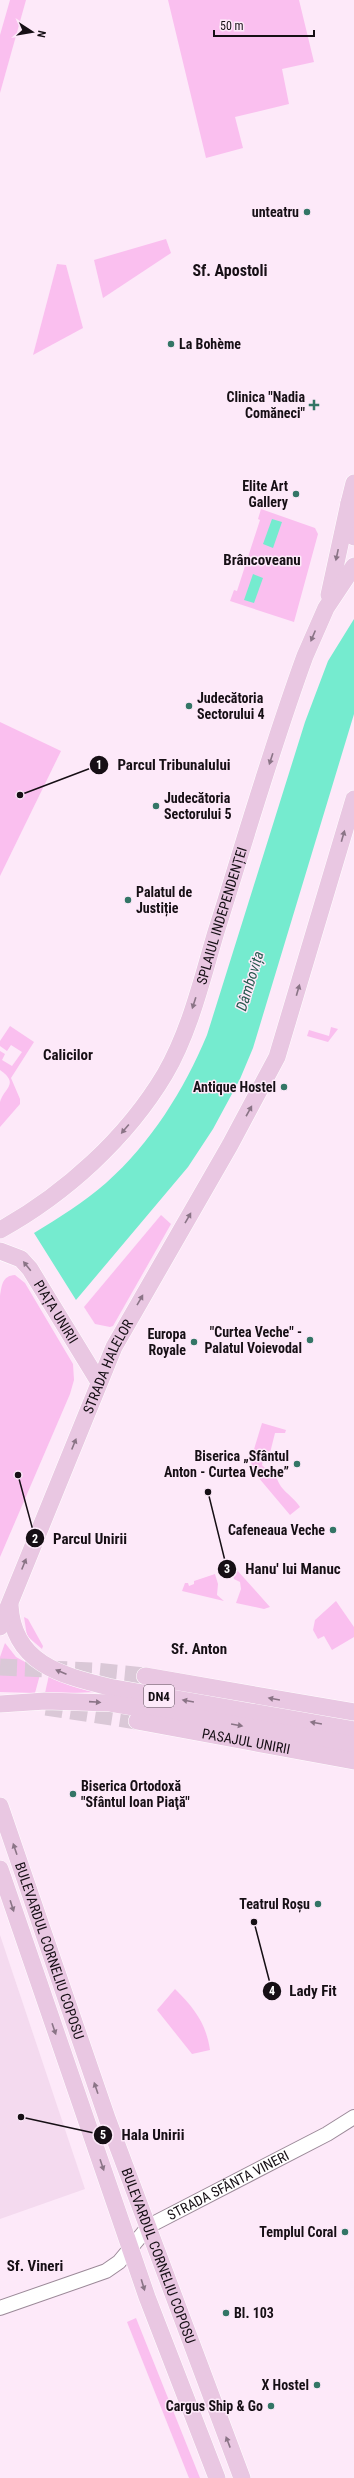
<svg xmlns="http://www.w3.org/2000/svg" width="354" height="2478" font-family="'Roboto Condensed',sans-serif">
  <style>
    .built { fill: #f4daef }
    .green { fill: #fabfef }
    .water { fill: #75ebcf }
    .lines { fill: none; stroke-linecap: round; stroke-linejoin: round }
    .major-tunnel { stroke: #dac8d7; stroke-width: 17; stroke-dasharray: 17 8; stroke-linecap: butt }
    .minor-casing { stroke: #9b8998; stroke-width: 16 }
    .major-casing { stroke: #fff; stroke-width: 18 }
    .minor { stroke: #fff; stroke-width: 14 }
    .major { stroke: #e9c7e2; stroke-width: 17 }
    .oneway { fill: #8a7486 }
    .poi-dot { fill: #337566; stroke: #fde9f9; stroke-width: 1.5 }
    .labels { text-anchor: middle; stroke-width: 3; stroke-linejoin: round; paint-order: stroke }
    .shield { fill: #fde9f9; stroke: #5b5059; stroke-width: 1 }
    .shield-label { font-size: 13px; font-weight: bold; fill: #160f15 }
    .poi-label { font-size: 14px; font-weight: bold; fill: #160f15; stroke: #fde9f9; text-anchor: end }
    .street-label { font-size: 14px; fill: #160f15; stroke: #fde9f9 }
    .neighbourhood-label { font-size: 15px; font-weight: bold; fill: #160f15; stroke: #fde9f9 }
    .water-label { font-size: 15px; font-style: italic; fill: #27594e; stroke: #fde9f9 }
    .quarter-label { font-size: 16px; font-weight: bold; fill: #160f15; stroke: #fde9f9 }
    .leader { fill: none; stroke: #160f15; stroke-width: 1.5 }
    .callout-dot { fill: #160f15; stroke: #fde9f9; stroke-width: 1.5 }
    .mark-label { font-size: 12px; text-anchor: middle; font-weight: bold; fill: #fff }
    .callout-label { font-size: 15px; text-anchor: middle; font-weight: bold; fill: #160f15; stroke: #fde9f9; stroke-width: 3; stroke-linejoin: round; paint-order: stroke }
  </style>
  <rect width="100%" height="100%" fill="#fde9f9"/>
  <!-- built -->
  <polygon class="built" points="0,1935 85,2189 0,2219"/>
  <!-- green -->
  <g class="green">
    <polygon points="10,0 26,0 0,93 0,35"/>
    <polygon points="168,0 299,0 314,62 282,69 289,104 235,117 243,148 206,158"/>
    <polygon points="166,239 171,253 103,298 94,260"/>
    <polygon points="57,264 66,265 83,328 33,355"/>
    <polygon points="261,509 315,528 318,534 294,622 230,601 234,590 237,591 260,520 258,519"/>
    <polygon points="0,722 61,751 0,876"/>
    <path d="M10 1026 34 1042 11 1078 20 1099V1104L0 1127C0 1119 0 1109 0 1102 4 1088 20 1084 0 1070V1051L5 1054 2 1060 12 1066 22 1052 11 1045 7 1051 0 1046V1041Z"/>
    <polygon points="331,1027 338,1029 328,1042 307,1036 309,1030 329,1036"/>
    <polygon points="161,1215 171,1224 113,1326 110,1327 95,1324 84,1307"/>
    <path d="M15 1275 25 1283 73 1364 74 1380 70 1394 0 1557V1296C2 1285 2 1276 15 1275Z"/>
    <path d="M262 1423 286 1430 285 1433H275L270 1453 264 1457 262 1465 267 1470 275 1472C280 1493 290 1492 300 1507L290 1515 252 1470 251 1459Z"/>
    <polygon points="236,1569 270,1607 264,1609 236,1603 241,1589 240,1582 234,1579 231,1570"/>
    <polygon points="215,1574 218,1584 217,1595 224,1601 182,1591 185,1583 188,1583 189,1586 194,1584 194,1581"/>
    <polygon points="336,1601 354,1627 354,1637 332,1650 324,1636 318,1639 313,1630 315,1620"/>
    <polygon points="24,1617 28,1619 43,1646 42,1649 27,1636"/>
    <polygon points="5,1643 16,1657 41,1671 35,1693 0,1692 0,1657"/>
    <polygon points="49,1675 95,1692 47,1694 45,1693"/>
    <path d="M175 1989C194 2008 206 2023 210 2050L192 2054 157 2010Z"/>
    <polygon points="136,2318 200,2478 189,2478 127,2322"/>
  </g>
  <!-- water -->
  <g class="water">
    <polygon points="272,519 282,522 273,548 263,544"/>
    <polygon points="253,574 263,578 254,603 244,600"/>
    <path d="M354 619V714L253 1048 240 1079 213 1129 188 1167 76 1300 34 1233C59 1218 84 1202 106 1183 151 1143 184 1090 207 1035L305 722 328 661Z"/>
  </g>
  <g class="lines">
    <!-- major-tunnel -->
    <g class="major-tunnel">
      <polyline points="0,1667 94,1671 145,1676"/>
      <polyline points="46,1707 137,1721"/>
    </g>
    <defs>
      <g id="minor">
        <path id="s1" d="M0 2308 106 2271 119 2262 149 2226 327 2134 354 2117"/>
      </g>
      <g id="major">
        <polyline points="354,483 349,503 354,537"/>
        <polyline points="329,595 349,503"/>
        <path id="s2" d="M0 1230C65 1194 127 1138 165 1074 190 1031 202 979 216 932 245 840 272 746 305 656L326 608 354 566"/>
        <path id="s3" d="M0 1251 21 1259 30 1269 99 1382"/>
        <path d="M10 1605C13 1663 60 1675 109 1687L354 1730"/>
        <path id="s4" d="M0 1627 114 1347 230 1145 277 1057 354 799"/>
        <polyline points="145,1676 354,1712"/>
        <polyline points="0,1704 45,1701 110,1703 354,1745"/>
        <path id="s5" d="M137 1721 354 1761"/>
        <path id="s6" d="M0 1806 107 2118 242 2478"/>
        <polyline points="0,1869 147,2297 217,2478"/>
      </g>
    </defs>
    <!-- minor casing -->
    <use href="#minor" class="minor-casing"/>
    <!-- major casing -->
    <use href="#major" class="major-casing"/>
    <!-- minor -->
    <use href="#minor" class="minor"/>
    <!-- major -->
    <use href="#major" class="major"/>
  </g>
  <!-- one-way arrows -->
  <defs><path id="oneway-solid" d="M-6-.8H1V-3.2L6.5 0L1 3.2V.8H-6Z"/></defs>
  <g class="oneway">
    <use href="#oneway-solid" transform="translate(337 555) rotate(102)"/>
    <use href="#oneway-solid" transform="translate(313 636) rotate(113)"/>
    <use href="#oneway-solid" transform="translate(271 759) rotate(108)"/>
    <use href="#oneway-solid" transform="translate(343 836) rotate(-74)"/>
    <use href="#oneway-solid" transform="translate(298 990) rotate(-74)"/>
    <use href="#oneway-solid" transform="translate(194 1003) rotate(108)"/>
    <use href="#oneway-solid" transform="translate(249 1111) rotate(-61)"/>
    <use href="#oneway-solid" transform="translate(125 1129) rotate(130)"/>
    <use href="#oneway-solid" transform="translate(188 1218) rotate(-60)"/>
    <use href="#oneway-solid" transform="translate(27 1266) rotate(-129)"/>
    <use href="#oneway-solid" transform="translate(140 1300) rotate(-60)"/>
    <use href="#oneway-solid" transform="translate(74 1444) rotate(-68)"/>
    <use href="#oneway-solid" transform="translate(24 1564) rotate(-68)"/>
    <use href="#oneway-solid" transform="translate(61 1672) rotate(-157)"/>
    <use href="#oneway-solid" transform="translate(274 1699) rotate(-170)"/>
    <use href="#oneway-solid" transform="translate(188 1701) rotate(-170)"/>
    <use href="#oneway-solid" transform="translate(95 1702) rotate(4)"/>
    <use href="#oneway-solid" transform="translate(316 1723) rotate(-170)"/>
    <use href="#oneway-solid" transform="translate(237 1725) rotate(10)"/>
    <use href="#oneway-solid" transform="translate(15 1849) rotate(-109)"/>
    <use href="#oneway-solid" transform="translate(12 1906) rotate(72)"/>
    <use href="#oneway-solid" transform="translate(54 2029) rotate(71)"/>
    <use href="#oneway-solid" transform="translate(96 2088) rotate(-109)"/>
    <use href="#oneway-solid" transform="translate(102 2165) rotate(71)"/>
    <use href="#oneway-solid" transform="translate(143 2285) rotate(73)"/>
    <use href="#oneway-solid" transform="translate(228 2442) rotate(-111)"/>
  </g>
  <!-- markers -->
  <g class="poi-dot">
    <circle cx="307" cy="212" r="4"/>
    <circle cx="171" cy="344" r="4"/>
    <path d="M312 399h4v4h4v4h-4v4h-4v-4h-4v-4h4z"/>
    <circle cx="296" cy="494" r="4"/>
    <circle cx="189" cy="706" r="4"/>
    <circle cx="156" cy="806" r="4"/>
    <circle cx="128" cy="900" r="4"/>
    <circle cx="284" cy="1087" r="4"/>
    <circle cx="310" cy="1340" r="4"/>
    <circle cx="194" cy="1342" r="4"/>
    <circle cx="297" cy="1464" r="4"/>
    <circle cx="333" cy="1530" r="4"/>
    <circle cx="73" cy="1794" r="4"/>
    <circle cx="318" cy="1904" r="4"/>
    <circle cx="345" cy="2232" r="4"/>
    <circle cx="226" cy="2313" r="4"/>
    <circle cx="317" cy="2385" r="4"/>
    <circle cx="271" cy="2406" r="4"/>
  </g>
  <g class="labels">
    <!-- shield labels -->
    <rect class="shield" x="144" y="1685" width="30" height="22" rx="3"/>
    <g class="shield-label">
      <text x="159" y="1701">DN4</text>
    </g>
    <!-- poi labels -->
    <g class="poi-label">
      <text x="299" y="217">unteatru</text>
      <text x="179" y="349" text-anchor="start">La Bohème</text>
      <text x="305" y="402">Clinica "Nadia<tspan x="305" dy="16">Comăneci"</tspan></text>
      <text x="288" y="491">Elite Art<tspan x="288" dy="16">Gallery</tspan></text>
      <text x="197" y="703" text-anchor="start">Judecătoria<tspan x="197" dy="16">Sectorului 4</tspan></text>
      <text x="164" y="803" text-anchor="start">Judecătoria<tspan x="164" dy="16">Sectorului 5</tspan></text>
      <text x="136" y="897" text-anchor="start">Palatul de<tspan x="136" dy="16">Justiție</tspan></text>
      <text x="276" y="1092">Antique Hostel</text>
      <text x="302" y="1337">"Curtea Veche" -<tspan x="302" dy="16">Palatul Voievodal</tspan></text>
      <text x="186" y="1339">Europa<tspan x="186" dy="16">Royale</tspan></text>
      <text x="289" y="1461">Biserica „Sfântul<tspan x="289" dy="16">Anton - Curtea Veche”</tspan></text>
      <text x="325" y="1535">Cafeneaua Veche</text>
      <text x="81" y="1791" text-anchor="start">Biserica Ortodoxă<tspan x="81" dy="16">"Sfântul Ioan Piaţă"</tspan></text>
      <text x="310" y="1909">Teatrul Roșu</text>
      <text x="337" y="2237">Templul Coral</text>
      <text x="234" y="2318" text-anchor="start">Bl. 103</text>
      <text x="309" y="2390">X Hostel</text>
      <text x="263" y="2411">Cargus Ship &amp; Go</text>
    </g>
    <!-- street labels -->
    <g class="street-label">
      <text dy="5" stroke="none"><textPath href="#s2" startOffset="398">SPLAIUL INDEPENDENȚEI</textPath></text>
      <text dy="5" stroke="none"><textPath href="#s3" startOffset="86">PIAȚA UNIRII</textPath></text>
      <text dy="5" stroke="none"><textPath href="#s4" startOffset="282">STRADA HALELOR</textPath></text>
      <text dy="5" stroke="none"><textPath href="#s5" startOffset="111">PASAJUL UNIRII</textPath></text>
      <text dy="5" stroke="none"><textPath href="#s6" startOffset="153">BULEVARDUL CORNELIU COPOSU</textPath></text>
      <text dy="5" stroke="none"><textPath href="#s1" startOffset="264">STRADA SFÂNTA VINERI</textPath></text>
      <text dy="5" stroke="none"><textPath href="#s6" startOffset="477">BULEVARDUL CORNELIU COPOSU</textPath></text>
    </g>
    <!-- neighbourhood labels -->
    <g class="neighbourhood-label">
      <text x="262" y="565">Brâncoveanu</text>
      <text x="68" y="1060">Calicilor</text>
      <text x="199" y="1654">Sf. Anton</text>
      <text x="35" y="2271">Sf. Vineri</text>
    </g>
    <!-- water labels -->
    <g class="water-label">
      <text transform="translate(250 981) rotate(-73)" y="5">Dâmbovița</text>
    </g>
    <!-- quarter labels -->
    <g class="quarter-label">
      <text x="230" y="276">Sf. Apostoli</text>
    </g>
  </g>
  <!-- callouts -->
  <path class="leader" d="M20 795L99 765M18 1475L35 1538M208 1492L227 1569M254 1922L272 1991M21 2117L103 2135"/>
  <g class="callout-dot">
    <circle cx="20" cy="795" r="4"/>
    <circle cx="18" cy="1475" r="4"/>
    <circle cx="208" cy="1492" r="4"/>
    <circle cx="254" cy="1922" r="4"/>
    <circle cx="21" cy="2117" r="4"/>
    <circle cx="99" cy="765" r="10"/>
    <circle cx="35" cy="1538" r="10"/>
    <circle cx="227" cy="1569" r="10"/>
    <circle cx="272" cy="1991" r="10"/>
    <circle cx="103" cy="2135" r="10"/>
  </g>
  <g class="mark-label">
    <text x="99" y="769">1</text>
    <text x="35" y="1543">2</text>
    <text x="227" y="1573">3</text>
    <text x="272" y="1995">4</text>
    <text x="103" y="2139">5</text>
  </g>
  <g class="callout-label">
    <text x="174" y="770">Parcul Tribunalului</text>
    <text x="90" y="1544">Parcul Unirii</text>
    <text x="293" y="1574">Hanu' lui Manuc</text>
    <text x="313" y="1996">Lady Fit</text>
    <text x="153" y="2140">Hala Unirii</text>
  </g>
  <!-- north arrow -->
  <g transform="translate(32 32) rotate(102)" stroke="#fde9f9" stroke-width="3" paint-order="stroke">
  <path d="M0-3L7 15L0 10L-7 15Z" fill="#160f15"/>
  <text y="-6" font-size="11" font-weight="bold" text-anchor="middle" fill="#160f15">N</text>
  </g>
  <!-- scale -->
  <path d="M214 30v6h100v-6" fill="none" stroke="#160f15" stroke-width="2"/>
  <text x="220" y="30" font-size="12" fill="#160f15" stroke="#fde9f9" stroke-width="3" paint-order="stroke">50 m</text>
</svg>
